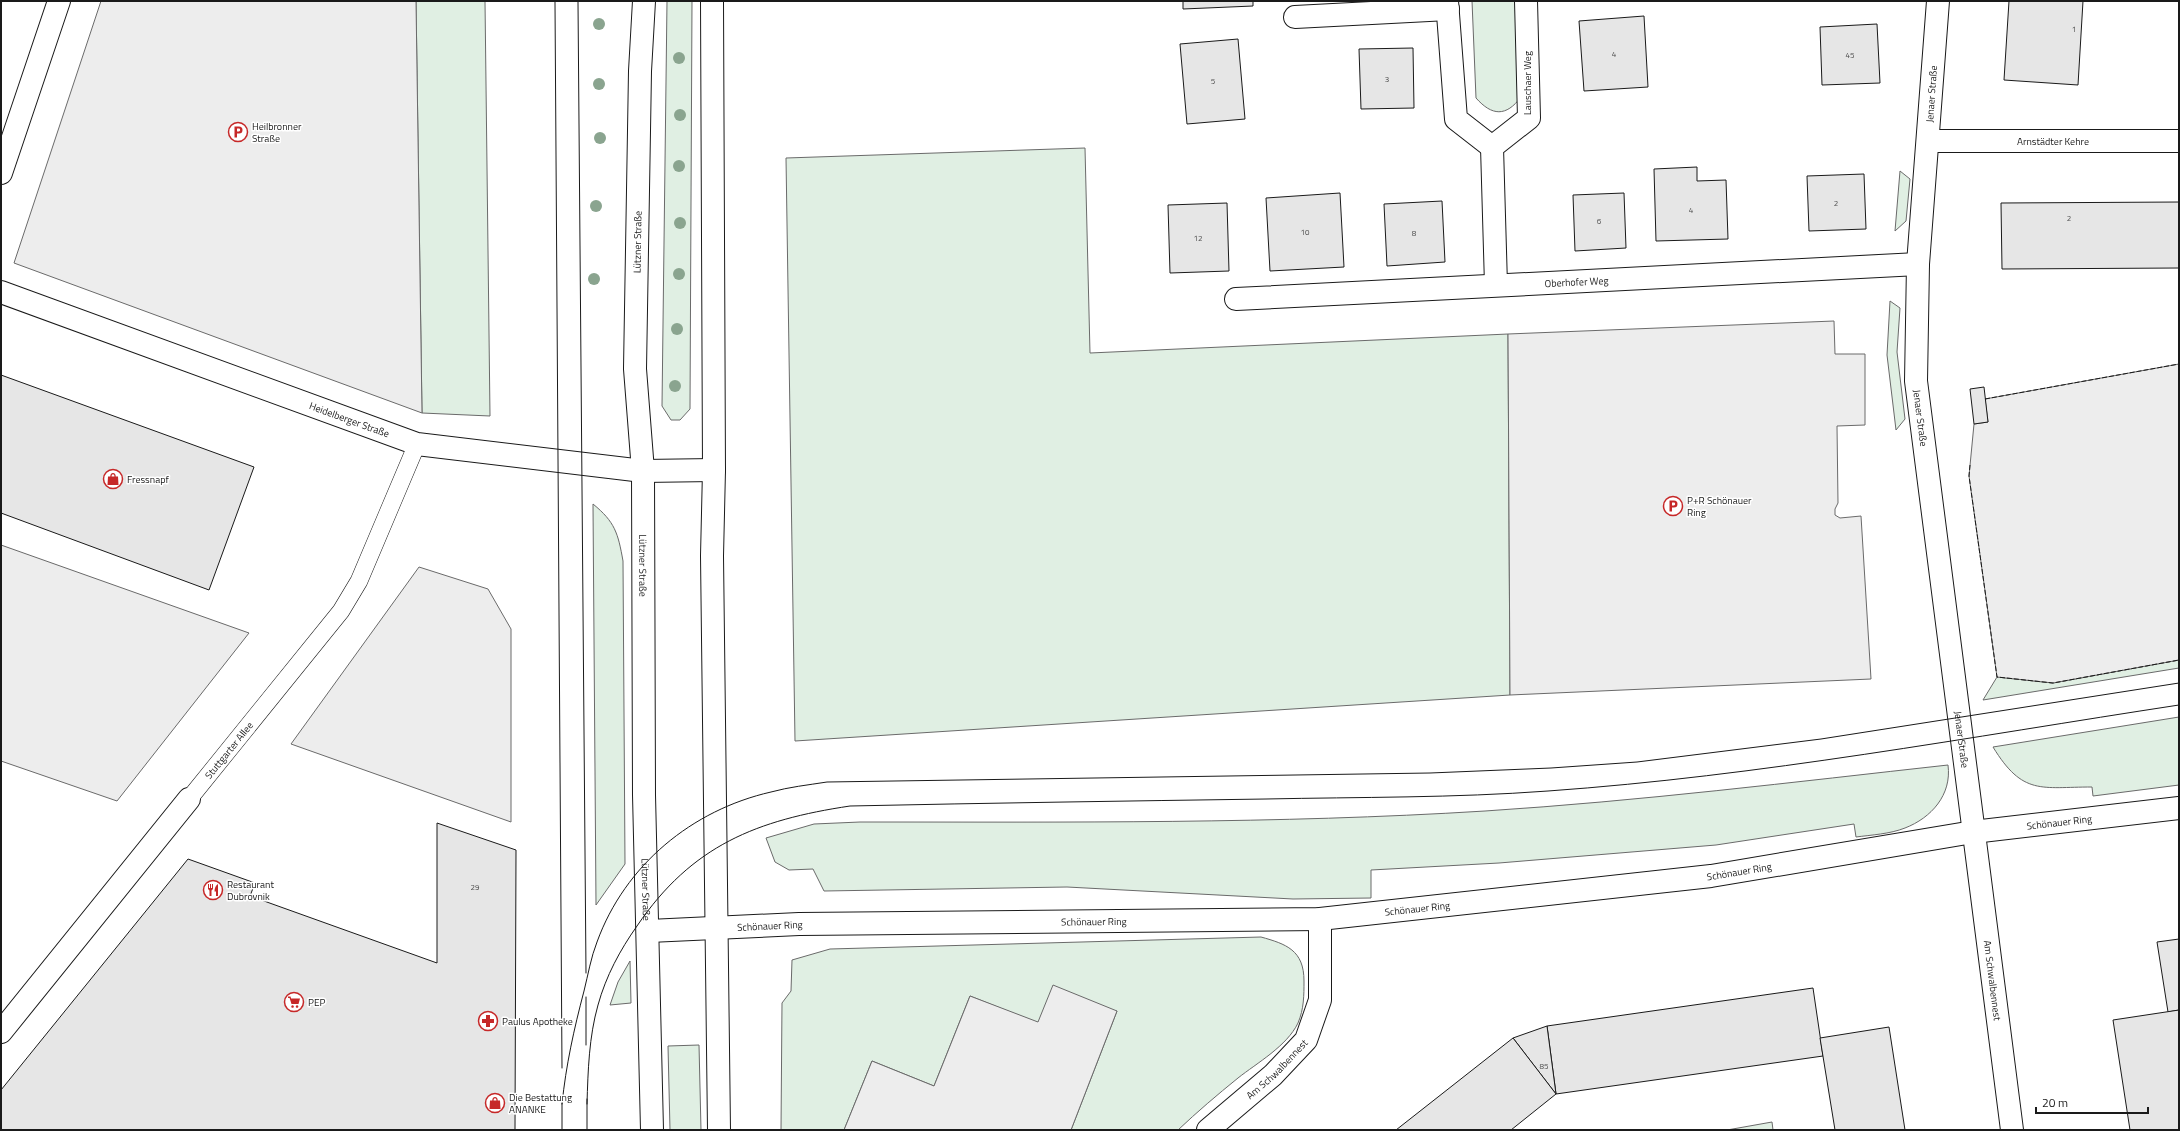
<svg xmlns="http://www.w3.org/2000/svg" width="2180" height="1131" font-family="'Titillium Web',sans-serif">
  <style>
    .green { fill: #e0efe3; stroke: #6a6a6a }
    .parking { fill: #ededed; stroke: #6a6a6a }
    .building { fill: #e6e6e6; stroke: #1a1a1a }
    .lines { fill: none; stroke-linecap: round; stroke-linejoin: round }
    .lane-casing { stroke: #1a1a1a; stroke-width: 18 }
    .street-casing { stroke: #1a1a1a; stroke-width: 24 }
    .secondary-casing { stroke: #1a1a1a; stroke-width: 24 }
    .lane { stroke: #fff; stroke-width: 17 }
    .street { stroke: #fff; stroke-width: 22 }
    .secondary { stroke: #fff; stroke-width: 22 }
    .tram { stroke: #1a1a1a; stroke-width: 1 }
    .fence { stroke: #1a1a1a; stroke-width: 1; stroke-dasharray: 5 2; stroke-linecap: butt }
    .tree { fill: #8aa48f }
    .labels { text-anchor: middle; stroke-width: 3; stroke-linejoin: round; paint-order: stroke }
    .number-label { font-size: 8px; fill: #4d4d4d }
    .street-label { font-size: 10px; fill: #1a1a1a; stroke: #fff }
    .poi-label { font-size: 10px; fill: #1a1a1a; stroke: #fff; text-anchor: start }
  </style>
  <rect width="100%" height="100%" fill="#fff"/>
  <!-- green -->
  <g class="green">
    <polygon points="416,1 485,1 490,416 422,413"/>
    <polygon points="667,1 692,1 690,409 680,420 671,420 662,406"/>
    <path d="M1472 1H1517L1521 97C1506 117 1492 116 1476 98Z"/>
    <polygon points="1085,148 1090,353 1508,334 1510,695 795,741 786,158"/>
    <polygon points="1900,171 1910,179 1906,221 1895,231"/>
    <polygon points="1890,301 1900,308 1897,352 1905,419 1896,430 1887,355"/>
    <path d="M593 504C615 522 618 533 623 561L625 864 596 905Z"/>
    <polygon points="2179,660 2179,668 1983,700 1997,677 2053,683"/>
    <path d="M2179 717V785L2093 796 2092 787C2041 787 2023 796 1993 747Z"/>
    <path d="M1948 765C1952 795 1931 818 1905 828 1890 834 1871 835 1856 837L1854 824 1716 845 1499 863 1371 870V898L1293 899 1067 887 824 891 813 869 789 870 775 862 766 838 814 824 860 822C1068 822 1276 824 1485 811 1640 801 1794 782 1948 765Z"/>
    <path d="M1261 937C1286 944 1304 950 1304 981 1304 995 1304 1009 1298 1023 1287 1046 1257 1063 1238 1078 1217 1095 1197 1112 1178 1130H1071L1117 1011 1038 1023 970 996 934 1086 872 1061 844 1130H781L782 1003 791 991 792 960 830 949Z"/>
    <polygon points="630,961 631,1003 610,1005 618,982"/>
    <polygon points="699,1045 701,1130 670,1130 668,1046"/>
    <polygon points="1772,1122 1773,1130 1727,1130"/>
  </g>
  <!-- parking -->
  <g class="parking">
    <polygon points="101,1 416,1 422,413 14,263"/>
    <polygon points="1834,321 1835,354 1865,354 1865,425 1837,426 1838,503 1835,509 1835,515 1840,518 1861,516 1871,679 1510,695 1508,334"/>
    <polygon points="2179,364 2179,660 2053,683 1997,677 1969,476 1974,424 1988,422 1985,399"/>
    <polygon points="1,545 249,633 117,801 1,761"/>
    <polygon points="419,567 488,589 511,629 511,822 291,744"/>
    <polygon points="1053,985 1117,1011 1071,1130 844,1130 872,1061 934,1086 970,996 1038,1022"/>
  </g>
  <!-- building -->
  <g class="building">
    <polygon points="1183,1 1253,1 1253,6 1183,9"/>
    <polygon points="2009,1 2083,1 2078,85 2004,80"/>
    <polygon points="1644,16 1648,87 1584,91 1579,21"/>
    <polygon points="1877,24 1880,83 1822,85 1820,27"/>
    <polygon points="1238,39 1245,119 1187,124 1180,44"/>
    <polygon points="1413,48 1414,108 1361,109 1359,49"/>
    <polygon points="1697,167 1697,181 1726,180 1728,239 1656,241 1654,169"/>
    <polygon points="1864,174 1866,229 1809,231 1807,176"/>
    <polygon points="1340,193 1344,267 1270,271 1266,198"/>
    <polygon points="1624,193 1626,248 1575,251 1573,195"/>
    <polygon points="1442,201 1445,262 1387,266 1384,204"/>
    <polygon points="2179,202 2179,268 2002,269 2001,203"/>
    <polygon points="1227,203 1229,271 1170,273 1168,205"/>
    <polygon points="1,375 254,467 209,590 1,513"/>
    <polygon points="1984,387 1988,422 1974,424 1970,389"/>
    <polygon points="437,823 516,850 515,1130 1,1130 1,1090 188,859 255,883 250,896 437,963"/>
    <polygon points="2179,939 2179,1010 2168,1012 2157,942"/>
    <polygon points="1813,988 1823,1056 1556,1094 1547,1026"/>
    <polygon points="2179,1010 2179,1130 2130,1130 2113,1020"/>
    <polygon points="1547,1026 1556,1094 1513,1038"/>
    <polygon points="1889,1027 1905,1130 1835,1130 1820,1038"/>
    <polygon points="1513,1038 1556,1094 1511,1130 1396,1130"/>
  </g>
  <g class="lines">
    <defs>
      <g id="lane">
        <path id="s1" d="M189 799 341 611 359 581 417 444"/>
      </g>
      <g id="street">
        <polyline points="1447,1 1456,119 1492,147"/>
        <path id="s2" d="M1938 1 1918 264 1916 381 2012 1130"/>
        <polyline points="1295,17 1448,9"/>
        <path id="s3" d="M1928 141H2179"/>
        <polyline points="1,173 59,1"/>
        <polyline points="1496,285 1492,147 1529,118 1526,1"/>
        <path id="s4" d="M1 292 417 444 643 471 714 470"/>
        <path id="s5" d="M1236 299 1918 264"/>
        <path id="s6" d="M649 931 799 924 1320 919 1711 876 1973 832 2179 808"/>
        <polyline points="1,1032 189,799"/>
        <path id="s7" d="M1208 1130 1273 1075 1306 1040 1320 1000V919"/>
      </g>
      <g id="secondary">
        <path id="s8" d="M644 1 640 71 635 369 643 471 644 795 652 1130"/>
        <polyline points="712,1 714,470 712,556 719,1130"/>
      </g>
    </defs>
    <!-- lane casing -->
    <use href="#lane" class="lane-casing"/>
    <!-- street casing -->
    <use href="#street" class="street-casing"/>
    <!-- secondary casing -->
    <use href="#secondary" class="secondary-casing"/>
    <!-- lane -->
    <use href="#lane" class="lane"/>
    <!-- street -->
    <use href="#street" class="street"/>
    <!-- secondary -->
    <use href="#secondary" class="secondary"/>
    <!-- tram -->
    <g class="tram">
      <polyline points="555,1 562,1068"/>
      <polyline points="578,1 586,973"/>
      <polyline points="586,997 586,1045"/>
      <polyline points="562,1098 562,1130"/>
      <polyline points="587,1099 587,1130"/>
      <path d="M562 1104C566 1065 574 1029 584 991 588 975 591 957 597 942 625 865 692 810 771 792 789 787 808 785 827 782L1430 773 1551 768 1637 762 1821 739 2179 683"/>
      <path d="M587 1104C588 1070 589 1037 598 1005 606 976 620 950 637 926 692 845 757 820 850 806 989 803 1127 801 1266 799 1360 797 1454 798 1548 791 1760 776 1969 737 2179 705"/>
    </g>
    <!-- fence -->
    <g class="fence">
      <polyline points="1985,399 2179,364"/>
      <polyline points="1970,465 1969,476 1997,677 2053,683 2179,660"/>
    </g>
  </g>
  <!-- trees -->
  <g class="tree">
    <circle cx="599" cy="24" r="6"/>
    <circle cx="679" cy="58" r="6"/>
    <circle cx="599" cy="84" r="6"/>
    <circle cx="680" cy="115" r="6"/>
    <circle cx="600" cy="138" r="6"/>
    <circle cx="679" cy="166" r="6"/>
    <circle cx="596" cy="206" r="6"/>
    <circle cx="680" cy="223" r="6"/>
    <circle cx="679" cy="274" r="6"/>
    <circle cx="594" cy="279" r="6"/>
    <circle cx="677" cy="329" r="6"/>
    <circle cx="675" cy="386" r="6"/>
  </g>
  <!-- icons -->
  <defs>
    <symbol id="parking-ring" viewBox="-11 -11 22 22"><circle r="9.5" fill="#fff" stroke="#c62828" stroke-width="1.5"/><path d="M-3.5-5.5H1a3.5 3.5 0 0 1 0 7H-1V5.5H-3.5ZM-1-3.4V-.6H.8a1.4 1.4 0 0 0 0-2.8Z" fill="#c62828"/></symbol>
    <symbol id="shop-ring" viewBox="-11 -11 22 22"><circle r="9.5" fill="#fff" stroke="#c62828" stroke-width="1.5"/><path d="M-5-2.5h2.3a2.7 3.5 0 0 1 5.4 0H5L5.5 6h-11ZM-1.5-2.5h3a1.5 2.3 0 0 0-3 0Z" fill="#c62828"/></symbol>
    <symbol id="restaurant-ring" viewBox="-11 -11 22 22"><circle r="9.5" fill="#fff" stroke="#c62828" stroke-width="1.5"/><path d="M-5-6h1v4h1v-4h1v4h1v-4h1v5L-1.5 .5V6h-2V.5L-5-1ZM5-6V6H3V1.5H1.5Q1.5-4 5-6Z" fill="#c62828"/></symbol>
    <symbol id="supermarket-ring" viewBox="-11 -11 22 22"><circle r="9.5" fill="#fff" stroke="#c62828" stroke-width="1.5"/><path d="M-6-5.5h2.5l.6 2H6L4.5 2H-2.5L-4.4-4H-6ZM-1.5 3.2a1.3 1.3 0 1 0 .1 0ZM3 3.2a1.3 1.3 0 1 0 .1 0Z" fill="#c62828"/></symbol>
    <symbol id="pharmacy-ring" viewBox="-11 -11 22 22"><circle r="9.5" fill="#fff" stroke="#c62828" stroke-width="1.5"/><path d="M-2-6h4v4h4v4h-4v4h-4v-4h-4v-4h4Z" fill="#c62828"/></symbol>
  </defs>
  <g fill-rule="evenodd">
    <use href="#parking-ring" x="227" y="121" width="22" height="22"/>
    <use href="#shop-ring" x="102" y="468" width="22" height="22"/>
    <use href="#parking-ring" x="1662" y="495" width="22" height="22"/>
    <use href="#restaurant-ring" x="202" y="879" width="22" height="22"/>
    <use href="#supermarket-ring" x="283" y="991" width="22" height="22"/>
    <use href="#pharmacy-ring" x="477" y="1010" width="22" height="22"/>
    <use href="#shop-ring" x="484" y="1092" width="22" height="22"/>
  </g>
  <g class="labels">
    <!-- number labels -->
    <g class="number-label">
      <text x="2074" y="32">1</text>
      <text x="1614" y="57">4</text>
      <text x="1850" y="58">45</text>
      <text x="1387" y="82">3</text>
      <text x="1213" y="84">5</text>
      <text x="1836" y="206">2</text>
      <text x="1691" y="213">4</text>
      <text x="2069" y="221">2</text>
      <text x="1599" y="224">6</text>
      <text x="1305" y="235">10</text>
      <text x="1414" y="236">8</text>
      <text x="1198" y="241">12</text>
      <text x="475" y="890">29</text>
      <text x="1544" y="1069">85</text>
    </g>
    <!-- street labels -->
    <g class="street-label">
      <text transform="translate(1527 83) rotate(-90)" y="4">Lauschaer Weg</text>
      <text transform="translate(1931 94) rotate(-86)" y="4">Jenaer Straße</text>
      <text dy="4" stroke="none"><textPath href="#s3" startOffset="125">Arnstädter Kehre</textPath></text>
      <text transform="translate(637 242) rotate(-89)" y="4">Lützner Straße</text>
      <text dy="4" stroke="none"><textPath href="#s5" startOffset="341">Oberhofer Weg</textPath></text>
      <text dy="4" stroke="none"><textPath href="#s2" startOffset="418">Jenaer Straße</textPath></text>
      <text dy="4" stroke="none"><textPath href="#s4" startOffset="371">Heidelberger Straße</textPath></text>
      <text dy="4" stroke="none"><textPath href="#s8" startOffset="565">Lützner Straße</textPath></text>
      <text dy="4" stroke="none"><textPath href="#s2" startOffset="742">Jenaer Straße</textPath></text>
      <text dy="4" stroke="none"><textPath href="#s1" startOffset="63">Stuttgarter Allee</textPath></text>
      <text dy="4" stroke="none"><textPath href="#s6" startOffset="1417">Schönauer Ring</textPath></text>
      <text dy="4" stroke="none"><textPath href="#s6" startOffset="1093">Schönauer Ring</textPath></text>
      <text dy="4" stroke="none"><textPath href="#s8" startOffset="889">Lützner Straße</textPath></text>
      <text dy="4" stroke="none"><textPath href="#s6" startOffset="769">Schönauer Ring</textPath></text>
      <text dy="4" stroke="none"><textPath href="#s6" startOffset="445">Schönauer Ring</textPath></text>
      <text dy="4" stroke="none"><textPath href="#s6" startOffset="121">Schönauer Ring</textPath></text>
      <text dy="4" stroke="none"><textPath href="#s2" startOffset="985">Am Schwalbennest</textPath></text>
      <text dy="4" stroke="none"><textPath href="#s7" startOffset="92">Am Schwalbennest</textPath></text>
    </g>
    <!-- poi labels -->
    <g class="poi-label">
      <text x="252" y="130">Heilbronner<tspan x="252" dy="12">Straße</tspan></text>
      <text x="127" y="483">Fressnapf</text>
      <text x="1687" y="504">P+R Schönauer<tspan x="1687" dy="12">Ring</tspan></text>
      <text x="227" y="888">Restaurant<tspan x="227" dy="12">Dubrovnik</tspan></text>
      <text x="308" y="1006">PEP</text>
      <text x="502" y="1025">Paulus Apotheke</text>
      <text x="509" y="1101">Die Bestattung<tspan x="509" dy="12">ANANKE</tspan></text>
    </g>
  </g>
  <!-- border -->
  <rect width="2180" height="1131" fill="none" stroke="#1a1a1a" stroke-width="4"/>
  <!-- scale -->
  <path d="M2036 1107v6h112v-6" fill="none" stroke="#1a1a1a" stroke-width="2"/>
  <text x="2042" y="1107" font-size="12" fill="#1a1a1a" stroke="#ffffff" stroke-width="3" paint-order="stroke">20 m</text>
</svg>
